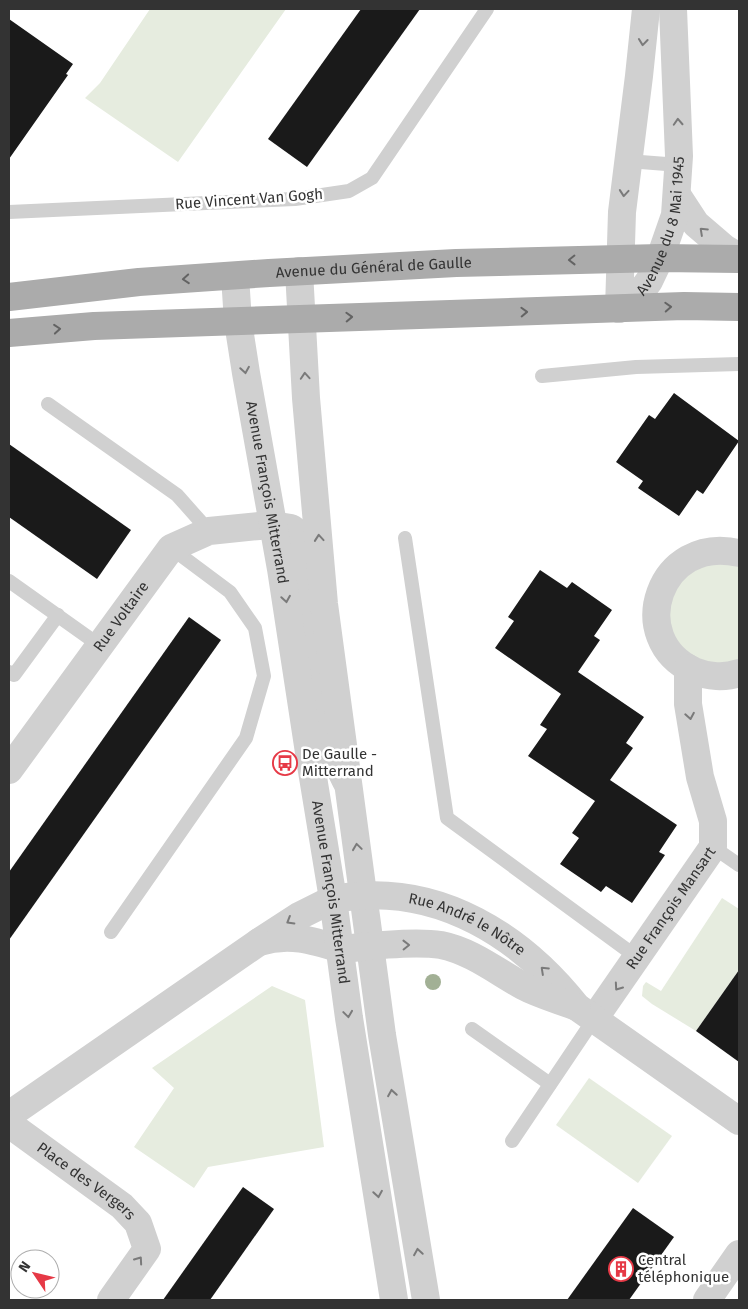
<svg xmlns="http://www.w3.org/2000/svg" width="748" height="1309" font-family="'Fira Sans',sans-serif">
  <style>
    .green { fill: #e6ecdf }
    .building { fill: #1a1a1a }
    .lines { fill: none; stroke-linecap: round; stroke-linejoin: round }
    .service { stroke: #d0d0d0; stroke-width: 14 }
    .minor { stroke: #d0d0d0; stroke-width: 28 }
    .tertiary { stroke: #d0d0d0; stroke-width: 28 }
    .primary { stroke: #ababab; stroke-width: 28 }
    .tree { fill: #a2b095 }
    .oneway { stroke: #7a7a7a }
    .oneway2 { stroke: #636363 }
    .labels { text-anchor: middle; stroke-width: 5; stroke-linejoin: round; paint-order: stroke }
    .street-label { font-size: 15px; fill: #333; stroke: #fff }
    .poi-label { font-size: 15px; fill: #333; stroke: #fff; text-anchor: start }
  </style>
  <rect width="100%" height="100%" fill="#fff"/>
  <!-- green -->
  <g class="green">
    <polygon points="150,9 286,9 178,162 85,98 100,83"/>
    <polygon points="729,550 739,553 739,673 677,660 660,592"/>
    <polygon points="722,898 739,909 739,970 696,1031 652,1004 642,996 643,986 646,982 661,991"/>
    <polygon points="272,986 305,1000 324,1147 208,1167 194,1188 134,1147 174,1088 152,1068"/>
    <polygon points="589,1078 672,1136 638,1183 556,1125"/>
  </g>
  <!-- building -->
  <g class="building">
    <polygon points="361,9 420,9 307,167 268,139"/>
    <polygon points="9,19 73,64 66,74 68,75 9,159"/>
    <polygon points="674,393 739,441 703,494 697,490 679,516 638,488 643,481 616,462 649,415 655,419"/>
    <polygon points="9,444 131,530 97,579 9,517"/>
    <polygon points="540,570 567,588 572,582 612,610 594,636 600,640 578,672 644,717 626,743 633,748 610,780 677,825 659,852 665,855 632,903 606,886 601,892 560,864 579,838 572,833 595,801 528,756 547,729 540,725 561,694 495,648 514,621 508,617"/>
    <polygon points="189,617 221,640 9,940 9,872"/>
    <polygon points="739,970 739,1062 696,1031"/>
    <polygon points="243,1187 274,1209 210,1300 163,1300"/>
    <polygon points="633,1208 674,1237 629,1300 567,1300"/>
  </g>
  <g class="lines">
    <!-- service -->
    <g class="service">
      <polyline points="628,161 679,165"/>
      <polyline points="9,212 295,199 349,191 372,178 487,9"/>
      <polyline points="542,376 636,367 739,364"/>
      <polyline points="48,404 177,495 209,531"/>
      <polyline points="405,538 447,818 638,958"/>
      <polyline points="9,581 99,645"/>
      <polyline points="9,672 14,675 58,615"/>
      <polyline points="713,847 739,865"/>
      <polyline points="111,932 246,738 264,676 255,628 230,592 171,548"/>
      <polyline points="472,1029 550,1084"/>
      <polyline points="512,1141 594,1019"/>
    </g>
    <!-- minor -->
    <g class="minor">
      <path d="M739 553C659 534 624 639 694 671 708 677 725 678 739 673"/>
      <path id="s1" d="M9 770 171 548 209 531 259 526 272 525 291 528 295 531 298 538 326 740 346 781"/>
      <path d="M333 899 299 916 259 942C289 933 312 940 340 949"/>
      <path id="s2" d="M594 1019 713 847V821L700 777 688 704V668"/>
      <polyline points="9,1115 259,942"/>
      <path id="s3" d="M9 1124 122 1206 138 1223 147 1249 111 1300"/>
      <polyline points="707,1300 739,1254"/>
    </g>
    <!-- tertiary -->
    <g class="tertiary">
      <polyline points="677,195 696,224 724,248 739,257"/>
      <polyline points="299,271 306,398 324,604 382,1035 426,1300"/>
      <path id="s4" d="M235 276 238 322 246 373 281 569 310 759 333 899 349 1018 394 1300"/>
      <path id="s5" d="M619 309 634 301 649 281 660 258 675 215 679 156 673 9"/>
      <polyline points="619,309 622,212 639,76 646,9"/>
      <path id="s6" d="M347 897C440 885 521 936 577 1007L739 1121"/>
      <path d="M352 948C378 945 415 941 441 945 471 951 496 971 523 986 540 995 559 1000 577 1007"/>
    </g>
    <!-- primary -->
    <g class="primary">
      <path id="s7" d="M9 297 139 282 269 273 456 263 660 258 739 259"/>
      <polyline points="9,333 94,326 684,306 739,307"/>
    </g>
  </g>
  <!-- trees -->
  <circle class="tree" cx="433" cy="982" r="8"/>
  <!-- one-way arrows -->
  <defs><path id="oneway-chevron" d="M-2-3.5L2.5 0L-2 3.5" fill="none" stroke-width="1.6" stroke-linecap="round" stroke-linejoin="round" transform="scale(1.25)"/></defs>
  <g class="oneway">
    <use href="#oneway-chevron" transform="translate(643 42) rotate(96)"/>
    <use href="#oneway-chevron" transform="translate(678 122) rotate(-93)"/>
    <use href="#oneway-chevron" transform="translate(624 193) rotate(95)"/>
    <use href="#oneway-chevron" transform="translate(703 231) rotate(-137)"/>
    <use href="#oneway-chevron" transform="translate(245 370) rotate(81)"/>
    <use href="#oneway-chevron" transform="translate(305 376) rotate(-94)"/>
    <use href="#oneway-chevron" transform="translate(319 538) rotate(-95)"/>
    <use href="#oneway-chevron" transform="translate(286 599) rotate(81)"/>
    <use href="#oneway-chevron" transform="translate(690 716) rotate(80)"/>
    <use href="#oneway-chevron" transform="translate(357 847) rotate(-98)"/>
    <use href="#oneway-chevron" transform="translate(290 921) rotate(149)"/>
    <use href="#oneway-chevron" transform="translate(406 945) rotate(-1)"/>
    <use href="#oneway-chevron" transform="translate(544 970) rotate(-137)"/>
    <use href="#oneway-chevron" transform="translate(618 987) rotate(125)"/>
    <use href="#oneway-chevron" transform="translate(348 1014) rotate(82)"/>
    <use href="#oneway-chevron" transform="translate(392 1093) rotate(-99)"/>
    <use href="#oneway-chevron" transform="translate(378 1194) rotate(81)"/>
    <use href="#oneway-chevron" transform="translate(418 1252) rotate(-99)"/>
    <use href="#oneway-chevron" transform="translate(139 1260) rotate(-55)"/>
  </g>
  <g class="oneway2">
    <use href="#oneway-chevron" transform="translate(572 260) rotate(179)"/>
    <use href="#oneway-chevron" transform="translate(186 279) rotate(176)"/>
    <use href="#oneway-chevron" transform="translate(668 307) rotate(-3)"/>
    <use href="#oneway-chevron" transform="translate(524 312) rotate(-2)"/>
    <use href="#oneway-chevron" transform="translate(349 317) rotate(-2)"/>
    <use href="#oneway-chevron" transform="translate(57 329) rotate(-5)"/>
  </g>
  <!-- icons -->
  <defs>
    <symbol id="bus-ring" viewBox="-11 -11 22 22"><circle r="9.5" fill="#fff" stroke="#e63946" stroke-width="1.5"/><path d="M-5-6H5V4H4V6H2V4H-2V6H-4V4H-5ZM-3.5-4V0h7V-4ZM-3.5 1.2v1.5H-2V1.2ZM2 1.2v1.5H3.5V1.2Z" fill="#e63946"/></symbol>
    <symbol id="building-ring" viewBox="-11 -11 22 22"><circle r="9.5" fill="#fff" stroke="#e63946" stroke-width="1.5"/><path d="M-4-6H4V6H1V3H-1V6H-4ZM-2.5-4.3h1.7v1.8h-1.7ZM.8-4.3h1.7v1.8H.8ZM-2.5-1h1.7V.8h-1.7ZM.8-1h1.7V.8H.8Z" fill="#e63946"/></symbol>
  </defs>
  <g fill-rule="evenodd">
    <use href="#bus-ring" x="271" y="749" width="28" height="28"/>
    <use href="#building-ring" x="607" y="1255" width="28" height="28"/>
  </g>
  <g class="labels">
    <!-- street labels -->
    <g class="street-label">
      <text transform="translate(249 199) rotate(-4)" y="5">Rue Vincent Van Gogh</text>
      <text dy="5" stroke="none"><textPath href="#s5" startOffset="99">Avenue du 8 Mai 1945</textPath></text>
      <text dy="5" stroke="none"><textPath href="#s7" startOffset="366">Avenue du Général de Gaulle</textPath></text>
      <text dy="5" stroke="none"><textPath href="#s4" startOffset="219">Avenue François Mitterrand</textPath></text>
      <text dy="5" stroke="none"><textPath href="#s1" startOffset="190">Rue Voltaire</textPath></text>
      <text dy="5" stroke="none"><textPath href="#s4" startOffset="624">Avenue François Mitterrand</textPath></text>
      <text dy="5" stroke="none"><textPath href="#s2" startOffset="135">Rue François Mansart</textPath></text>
      <text dy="5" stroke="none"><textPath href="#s6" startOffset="126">Rue André le Nôtre</textPath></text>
      <text dy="5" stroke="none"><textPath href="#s3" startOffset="96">Place des Vergers</textPath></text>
    </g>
    <!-- poi labels -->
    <g class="poi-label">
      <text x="302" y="759">De Gaulle -<tspan x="302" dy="17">Mitterrand</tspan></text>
      <text x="638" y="1265">Central<tspan x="638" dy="17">téléphonique</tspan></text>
    </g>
  </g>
  <!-- border -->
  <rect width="748" height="1309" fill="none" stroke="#333333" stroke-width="20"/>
  <!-- north arrow -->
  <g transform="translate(35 1274) rotate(305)"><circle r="24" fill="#ffffff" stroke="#adadad"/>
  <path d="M0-4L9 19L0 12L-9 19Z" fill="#e63946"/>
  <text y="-8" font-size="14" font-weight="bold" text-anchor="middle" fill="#333333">N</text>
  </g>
</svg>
